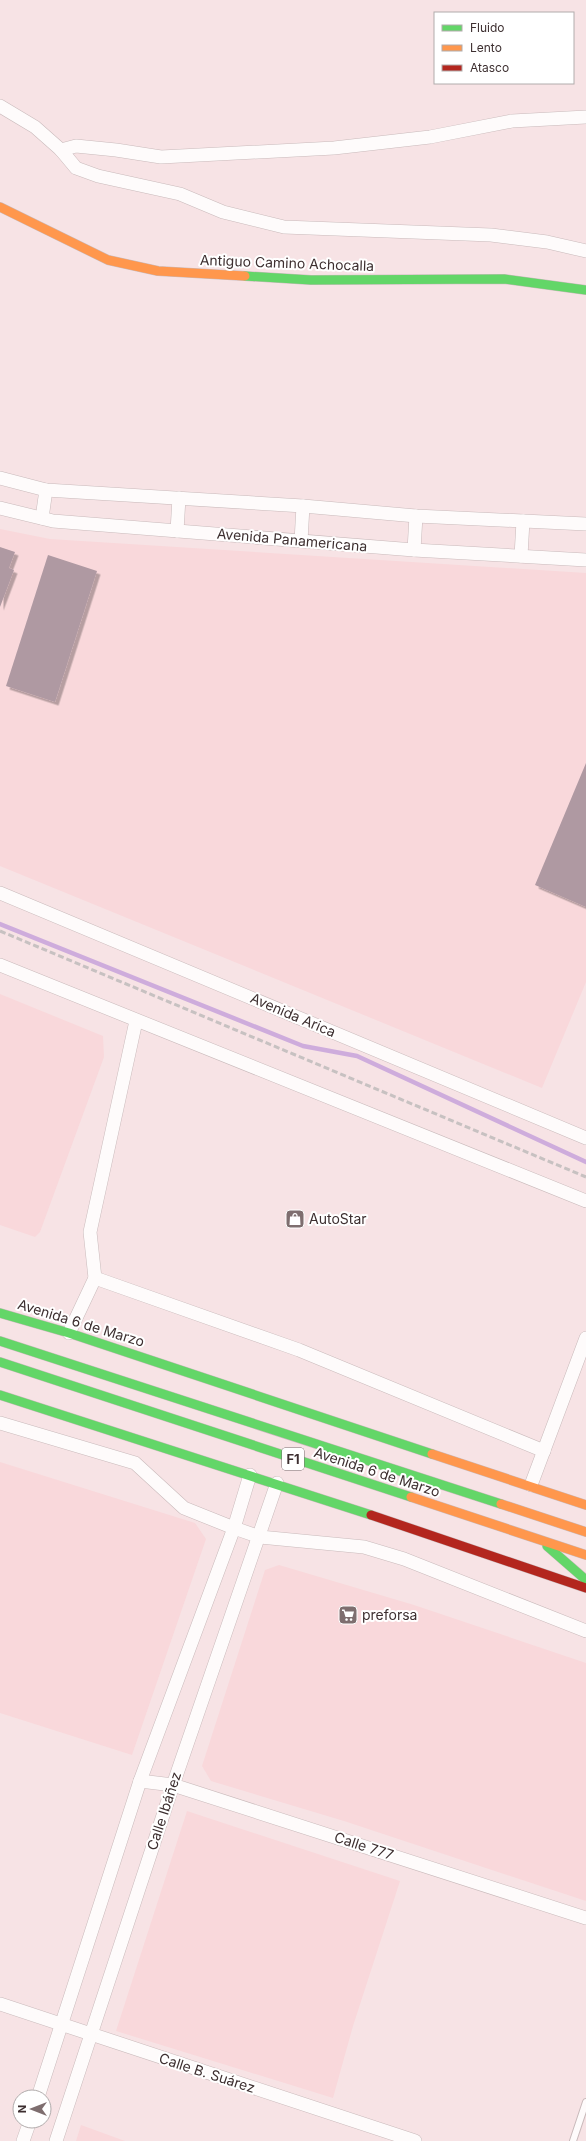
<svg xmlns="http://www.w3.org/2000/svg" width="586" height="2141" font-family="Inter,sans-serif">
  <style>
    .built { fill: #f9d8db }
    .lines { fill: none; stroke-linecap: round; stroke-linejoin: round }
    .stream { stroke: #ceacdc; stroke-width: 4.5 }
    .building { fill: #af99a2; filter: url(#shadow) }
    .lane-casing { stroke: #c9babb; stroke-width: 8 }
    .street-casing { stroke: #c9babb; stroke-width: 14 }
    .fast-casing { stroke: #c9babb; stroke-width: 10 }
    .slow-casing { stroke: #c9babb; stroke-width: 10 }
    .jam-casing { stroke: #c9babb; stroke-width: 10 }
    .lane { stroke: #fefbfb; stroke-width: 6 }
    .street { stroke: #fefbfb; stroke-width: 13 }
    .fast { stroke: #63d668; stroke-width: 9 }
    .slow { stroke: #ff974d; stroke-width: 9 }
    .jam { stroke: #b3261e; stroke-width: 9 }
    .rail { stroke: #c7c1c1; stroke-width: 3; stroke-dasharray: 6 3; stroke-linecap: butt }
    .labels { text-anchor: middle; stroke-width: 4; stroke-linejoin: round; paint-order: stroke }
    .shield { fill: #fff; stroke: #776d6e; stroke-width: 1 }
    .shield-label { font-size: 13px; font-weight: bold; fill: #3d2f30 }
    .street-label { font-size: 14px; fill: #3d2f30; stroke: #fff }
    .poi-label { font-size: 14px; fill: #3d2f30; stroke: #fff; text-anchor: start }
  </style>
  <defs>
    <filter id="shadow"><feDropShadow dx="3.5" dy="3.5" stdDeviation="0" flood-color="#0004"/></filter>
  </defs>
  <rect width="100%" height="100%" fill="#f7e3e5"/>
  <!-- built -->
  <g class="built">
    <polygon points="0,529 50,539 586,573 586,982 542,1088 0,866"/>
    <polygon points="0,994 103,1036 104,1057 40,1232 35,1237 0,1225"/>
    <polygon points="0,1462 195,1523 206,1539 132,1755 0,1713"/>
    <polygon points="279,1565 414,1605 586,1663 586,1901 344,1821 211,1781 202,1766 265,1570"/>
    <polygon points="187,1811 400,1881 353,2026 333,2098 116,2031"/>
    <polygon points="81,2125 125,2141 76,2141"/>
  </g>
  <g class="lines">
    <!-- stream -->
    <polyline class="stream" points="0,924 303,1046 357,1056 586,1162"/>
  </g>
  <!-- building -->
  <g class="building">
    <polygon points="0,547 15,552 9,568 14,570 0,607"/>
    <polygon points="48,555 97,571 55,702 6,686"/>
    <polygon points="586,763 586,907 535,885"/>
  </g>
  <g class="lines">
    <defs>
      <polyline id="lane" points="573,2141 586,2102"/>
      <g id="street">
        <polyline points="0,106 35,127 61,150 76,168 98,176 180,194 223,212 284,227 491,235 547,242 586,251"/>
        <polyline points="61,150 76,146 116,150 161,157 334,148 430,137 512,121 586,117"/>
        <polyline points="0,478 46,490 303,506 416,516 586,524"/>
        <polyline points="0,508 53,521 414,550 586,560"/>
        <polyline points="42,518 46,490"/>
        <polyline points="177,531 179,498"/>
        <polyline points="301,541 303,506"/>
        <polyline points="414,550 416,516"/>
        <polyline points="521,556 523,521"/>
        <polyline points="0,893 586,1138"/>
        <polyline points="0,965 586,1201"/>
        <polyline points="95,1278 299,1350 544,1451"/>
        <polyline points="69,1333 95,1278 90,1232 136,1021"/>
        <polyline points="0,1423 135,1463 184,1508 234,1528 260,1537 364,1547 404,1559 586,1631"/>
        <polyline points="531,1485 586,1338"/>
        <polyline points="140,1781 173,1785 586,1918"/>
        <polyline points="0,2004 415,2141"/>
        <polyline points="38,2097 140,1781 234,1528 250,1475"/>
        <polyline points="23,2141 30,2121"/>
        <polyline points="56,2141 173,1785 277,1483"/>
      </g>
      <g id="fast">
        <polyline points="245,276 311,280 504,279 586,290"/>
        <polyline points="0,1313 69,1333 432,1454"/>
        <polyline points="0,1341 501,1504"/>
        <polyline points="0,1362 411,1497"/>
        <polyline points="0,1395 371,1515"/>
        <polyline points="547,1546 586,1580"/>
      </g>
      <g id="slow">
        <polyline points="0,207 108,260 158,271 245,276"/>
        <polyline points="432,1454 586,1505"/>
        <polyline points="411,1497 586,1555"/>
        <polyline points="501,1504 586,1532"/>
      </g>
      <polyline id="jam" points="371,1515 586,1588"/>
    </defs>
    <!-- lane casing -->
    <use href="#lane" class="lane-casing"/>
    <!-- street casing -->
    <use href="#street" class="street-casing"/>
    <!-- fast casing -->
    <use href="#fast" class="fast-casing"/>
    <!-- slow casing -->
    <use href="#slow" class="slow-casing"/>
    <!-- jam casing -->
    <use href="#jam" class="jam-casing"/>
    <!-- lane -->
    <use href="#lane" class="lane"/>
    <!-- street -->
    <use href="#street" class="street"/>
    <!-- fast -->
    <use href="#fast" class="fast"/>
    <!-- slow -->
    <use href="#slow" class="slow"/>
    <!-- jam -->
    <use href="#jam" class="jam"/>
    <!-- rail -->
    <polyline class="rail" points="0,931 586,1177"/>
  </g>
  <!-- icons -->
  <defs>
    <symbol id="shop-square" viewBox="-11 -11 22 22"><rect x="-9" y="-9" width="18" height="18" rx="4" fill="#7e6e6f" stroke="#fff"/><path d="M-5-2.5h2.3a2.7 3.5 0 0 1 5.4 0H5L5.5 6h-11ZM-1.5-2.5h3a1.5 2.3 0 0 0-3 0Z" fill="#fff"/></symbol>
    <symbol id="supermarket-square" viewBox="-11 -11 22 22"><rect x="-9" y="-9" width="18" height="18" rx="4" fill="#7e6e6f" stroke="#fff"/><path d="M-6-5.5h2.5l.6 2H6L4.5 2H-2.5L-4.4-4H-6ZM-1.5 3.2a1.3 1.3 0 1 0 .1 0ZM3 3.2a1.3 1.3 0 1 0 .1 0Z" fill="#fff"/></symbol>
  </defs>
  <g fill-rule="evenodd">
    <use href="#shop-square" x="284" y="1208" width="22" height="22"/>
    <use href="#supermarket-square" x="337" y="1604" width="22" height="22"/>
  </g>
  <g class="labels">
    <!-- shield labels -->
    <rect class="shield" x="282" y="1448" width="22" height="22" rx="3"/>
    <g class="shield-label">
      <text x="293" y="1464">F1</text>
    </g>
    <!-- street labels -->
    <g class="street-label">
      <text transform="translate(287 263) rotate(2)" y="5">Antiguo Camino Achocalla</text>
      <text transform="translate(292 540) rotate(5)" y="5">Avenida Panamericana</text>
      <text transform="translate(293 1015) rotate(23)" y="5">Avenida Arica</text>
      <text transform="translate(81 1323) rotate(17)" y="5">Avenida 6 de Marzo</text>
      <text transform="translate(377 1472) rotate(18)" y="5">Avenida 6 de Marzo</text>
      <text transform="translate(164 1811) rotate(-72)" y="5">Calle Ibáñez</text>
      <text transform="translate(364 1846) rotate(18)" y="5">Calle 777</text>
      <text transform="translate(207 2073) rotate(18)" y="5">Calle B. Suárez</text>
    </g>
    <!-- poi labels -->
    <g class="poi-label">
      <text x="309" y="1224">AutoStar</text>
      <text x="362" y="1620">preforsa</text>
    </g>
  </g>
  <!-- legend -->
  <rect x="434" y="12" width="140" height="72" fill="#ffffff" stroke="#b1acac"/>
  <rect x="442" y="25" width="20" height="6" fill="#63d668" stroke="#b1acac"/>
  <text x="470" y="32" font-size="12" fill="#3d2f30">Fluido</text>
  <rect x="442" y="45" width="20" height="6" fill="#ff974d" stroke="#b1acac"/>
  <text x="470" y="52" font-size="12" fill="#3d2f30">Lento</text>
  <rect x="442" y="65" width="20" height="6" fill="#b3261e" stroke="#b1acac"/>
  <text x="470" y="72" font-size="12" fill="#3d2f30">Atasco</text>
  <!-- north arrow -->
  <g transform="translate(32 2109) rotate(270)"><circle r="19" fill="#ffffff" stroke="#b1acac"/>
  <path d="M0-3L7 15L0 10L-7 15Z" fill="#7e6e6f"/>
  <text y="-6" font-size="11" font-weight="bold" text-anchor="middle" fill="#3d2f30">N</text>
  </g>
</svg>
